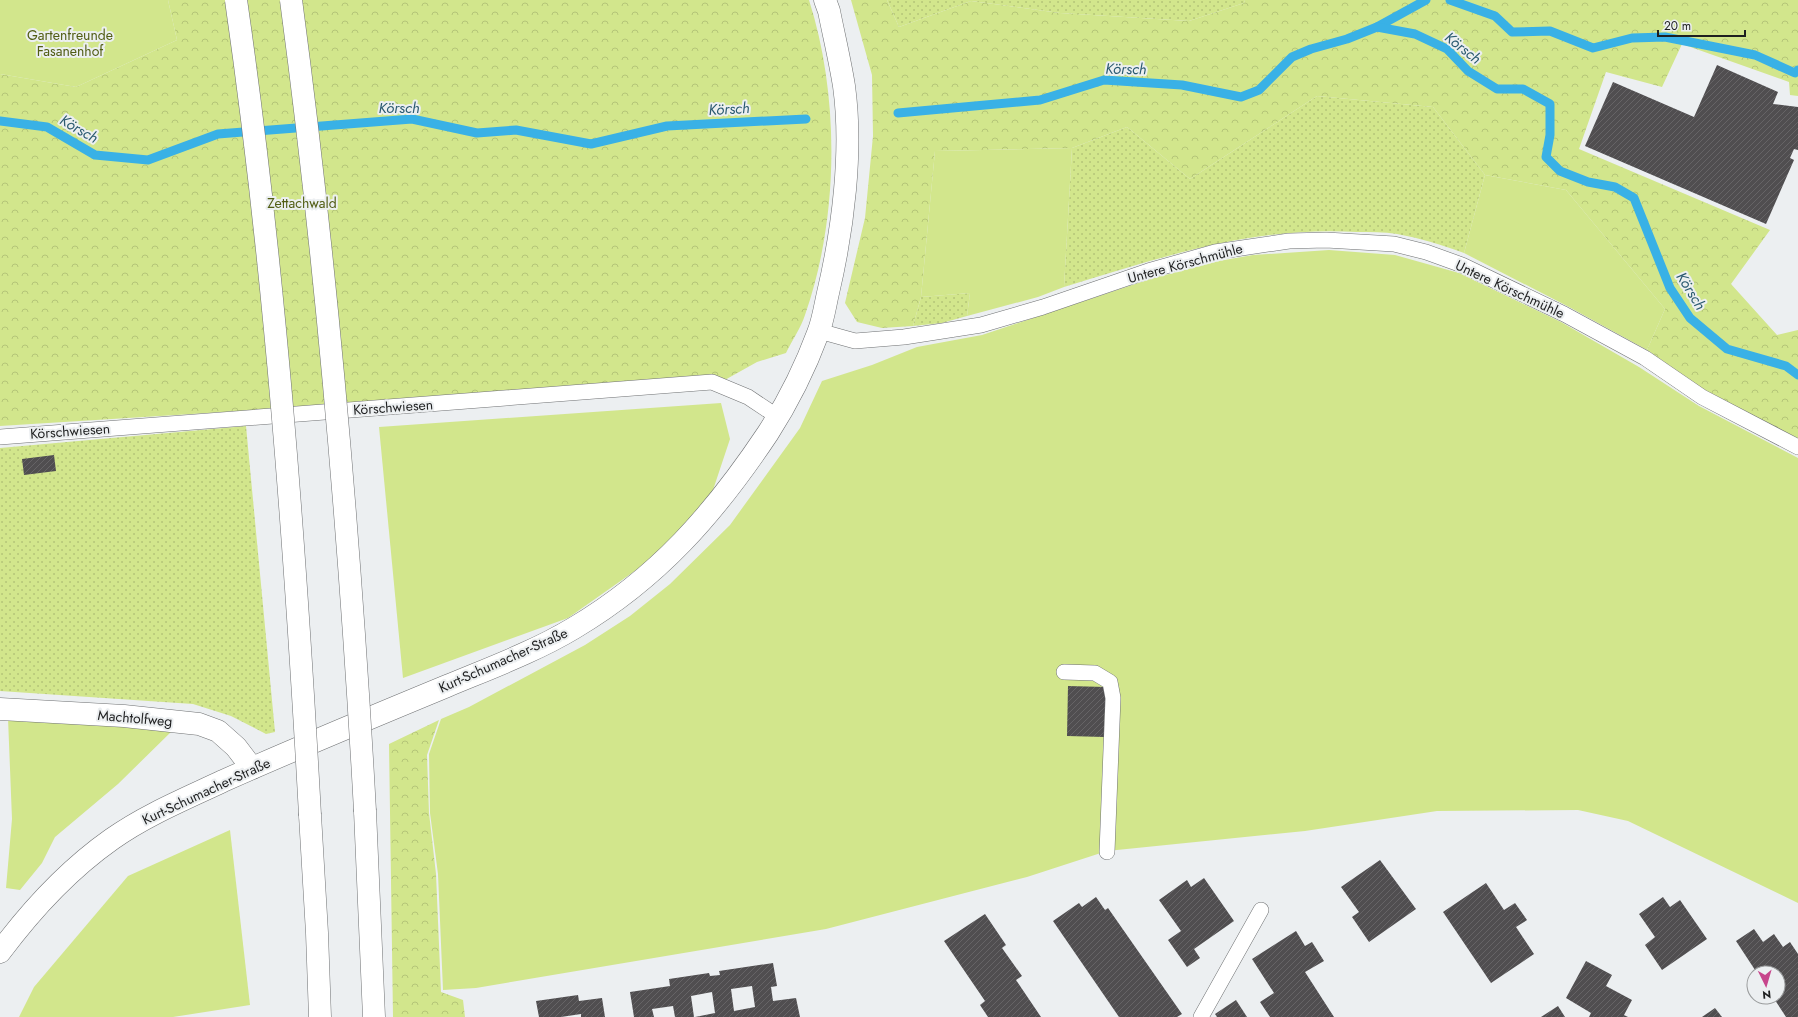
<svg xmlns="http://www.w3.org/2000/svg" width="1798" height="1017" font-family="Jost,sans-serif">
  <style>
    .grass { fill: url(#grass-dots) }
    .forest { fill: url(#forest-crowns) }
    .garden { fill: #d2e68c }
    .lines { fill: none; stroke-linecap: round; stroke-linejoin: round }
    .stream { stroke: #39b1e6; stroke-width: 9 }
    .building { fill: url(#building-hatch); fill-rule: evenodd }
    .lane-casing { stroke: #6f7173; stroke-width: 16 }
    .street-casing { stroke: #6f7173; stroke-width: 23 }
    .secondary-casing { stroke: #6f7173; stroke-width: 23 }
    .highway-casing { stroke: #6f7173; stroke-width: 23 }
    .lane { stroke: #fff; stroke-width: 15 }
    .street { stroke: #fff; stroke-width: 22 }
    .secondary { stroke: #fff; stroke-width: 22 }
    .highway { stroke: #fff; stroke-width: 22 }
    .highway-bridge-casing { stroke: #6f7173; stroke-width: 23; stroke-linecap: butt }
    .highway-bridge { stroke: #fff; stroke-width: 22 }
    .labels { text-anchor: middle; stroke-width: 4; stroke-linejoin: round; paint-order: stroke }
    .park-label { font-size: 14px; fill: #515d14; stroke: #eceff1 }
    .street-label { font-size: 14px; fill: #1e1f20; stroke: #eceff1 }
    .water-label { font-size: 15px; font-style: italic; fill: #2b5a70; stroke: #eceff1 }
  </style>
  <defs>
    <pattern id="grass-dots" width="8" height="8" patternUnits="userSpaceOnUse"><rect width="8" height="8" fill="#d2e68c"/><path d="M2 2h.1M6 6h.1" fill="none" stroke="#b4c578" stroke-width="1.8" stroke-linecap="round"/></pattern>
    <pattern id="forest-crowns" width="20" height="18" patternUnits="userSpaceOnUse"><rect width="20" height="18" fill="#d2e68c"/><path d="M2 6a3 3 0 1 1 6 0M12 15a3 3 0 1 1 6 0" fill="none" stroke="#b4c578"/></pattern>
    <pattern id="building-hatch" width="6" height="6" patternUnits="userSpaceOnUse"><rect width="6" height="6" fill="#504e50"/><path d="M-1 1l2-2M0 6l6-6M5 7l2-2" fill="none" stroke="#666466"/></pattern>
  </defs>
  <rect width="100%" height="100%" fill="#eceff1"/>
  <!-- grass -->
  <g class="grass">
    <polygon points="887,0 1245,0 1244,3 1189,21 1060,13 971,1 899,27"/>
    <path d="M1317 96 1433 107 1485 175 1464 253C1442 245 1420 238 1397 234 1384 232 1370 232 1357 232 1252 226 1163 257 1064 287L1072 148 1127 127 1190 179Z"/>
    <polygon points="970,293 967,316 942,323 913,326 921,297"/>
    <polygon points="246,426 275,732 266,734 231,716 193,704 0,691 0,448"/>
  </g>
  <!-- forest -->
  <g class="forest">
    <path d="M168 0H809C840 97 839 218 805 315 801 328 792 340 786 353L757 362 723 381 0 426V74L76 87 177 40Z"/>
    <polygon points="851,0 887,0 899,27 971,1 1060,13 1189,21 1244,3 1245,0 1798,0 1798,96 1790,95 1789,82 1682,44 1662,87 1606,72 1579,149 1770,230 1731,284 1777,335 1798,330 1798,439 1705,390 1647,350 1665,309 1566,190 1485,175 1433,107 1317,96 1190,179 1127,127 1072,148 935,151 921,297 913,326 882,328 857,322 845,303 865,218 873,136 872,75"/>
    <polygon points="439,720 427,755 429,813 436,874 441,992 463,1000 465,1017 393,1017 389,744"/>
  </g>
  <!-- garden -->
  <g class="garden">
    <polygon points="0,0 168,0 177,40 76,87 0,74"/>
    <polygon points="1072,148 1064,287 1038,297 967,316 970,293 921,297 935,151"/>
    <polygon points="1485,175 1566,190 1665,309 1647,350 1569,307 1464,253"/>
    <polygon points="1329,250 1395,255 1459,273 1561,322 1639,367 1699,406 1798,458 1798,903 1628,821 1578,810 1437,811 1305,831 1107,851 1027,877 826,929 476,988 443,990 438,874 430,813 429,754 441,719 469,707 585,645 630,616 670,584 730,525 800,428 822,381 872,365 917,347 982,335 1150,279 1219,261 1253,255"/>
    <polygon points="721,403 730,439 708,505 649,561 568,618 403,678 379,427"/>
    <polygon points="8,718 173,730 118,784 55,837 42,863 20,890 6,888 12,819"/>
    <polygon points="230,830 250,1005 173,1017 19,1017 34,987 128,876"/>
  </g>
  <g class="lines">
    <!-- stream -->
    <g class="stream">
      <polyline points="1450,0 1495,16 1512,32 1550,31 1593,48 1632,38 1665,37 1755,55 1795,73 1798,70"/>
      <polyline points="1377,27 1426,0"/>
      <polyline points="898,113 1040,100 1104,80 1182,85 1241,97 1259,90 1292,57 1311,49 1347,39 1377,27 1415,34 1447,49 1468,71 1497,89 1523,89 1550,104 1550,135 1546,157 1560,171 1588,182 1615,187 1634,198 1670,288 1690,318 1727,349 1786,366 1798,375"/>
      <polyline points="0,121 47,127 95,155 148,160 218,134 412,119 477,133 516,130 591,144 667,126 806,119"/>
    </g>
  </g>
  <!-- building -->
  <g class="building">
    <polygon points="1717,65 1778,92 1773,104 1798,107 1798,150 1794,149 1790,158 1794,160 1766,224 1585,146 1613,82 1694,117"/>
    <polygon points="54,455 56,471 24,475 22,459"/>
    <polygon points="1068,686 1106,687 1104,737 1067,736"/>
    <polygon points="1380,860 1416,909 1369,942 1352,917 1359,912 1341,887"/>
    <polygon points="1204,878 1234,921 1194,949 1200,958 1187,967 1168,940 1181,931 1159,900 1187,880 1191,887"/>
    <polygon points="1486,883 1504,910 1515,903 1527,920 1516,927 1534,954 1491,983 1443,912"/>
    <polygon points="1096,897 1105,910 1108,908 1182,1014 1177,1017 1119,1017 1053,921 1079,903 1082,907"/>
    <polygon points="1663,897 1670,907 1680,900 1707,939 1662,970 1645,945 1655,937 1639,914"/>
    <polygon points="985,914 1006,945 1002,948 1022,976 1016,980 1041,1017 988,1017 980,1005 985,1001 944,941"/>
    <polygon points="1754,929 1763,942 1774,934 1783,947 1790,942 1798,954 1798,1017 1786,1017 1773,997 1778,997 1778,973 1757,973 1736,941"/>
    <polygon points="1296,931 1305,946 1312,942 1324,961 1305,972 1334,1017 1270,1017 1260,1002 1274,993 1252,959"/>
    <polygon points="1586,961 1612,975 1606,986 1632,1000 1624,1015 1628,1017 1589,1017 1591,1013 1566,998"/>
    <path d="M773 963 777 986 771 987 773 1001 796 998 800 1017H695L715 1013 712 992 691 996 694 1017H675L673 1006 652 1009 654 1017H634L630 992 670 986 669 979 709 973 710 976 720 975 719 971ZM752 986 755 1007 734 1011 731 989Z"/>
    <polygon points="578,995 579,1001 602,998 605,1017 581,1017 581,1014 561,1017 539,1017 536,1001"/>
    <polygon points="1236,1000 1247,1017 1217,1017 1215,1014"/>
    <polygon points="1558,1006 1565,1017 1541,1017"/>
    <polygon points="1715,1008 1722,1017 1702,1017"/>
  </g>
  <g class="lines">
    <defs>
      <g id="lane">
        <polyline points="819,331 855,341 904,337 981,325 1043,307 1148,271 1215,252 1289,241 1326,240 1394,244 1426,252 1462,265 1564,314 1645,358 1702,397 1798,447"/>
        <polyline points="0,437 712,382 748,397 778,417"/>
        <polyline points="1064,672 1095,673 1110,682 1113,698 1107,852"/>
        <polyline points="1201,1017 1261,910"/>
      </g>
      <polyline id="street" points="0,709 124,716 199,724 218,731 236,747 252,768"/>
      <path id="secondary" d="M0 952C32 909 68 870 112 839 146 815 185 799 223 781 297 748 372 717 447 686 490 668 534 652 574 628 658 578 714 514 768 433 788 402 805 368 818 333 823 321 825 306 828 293 843 229 853 151 844 86 840 61 834 36 829 11L825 0"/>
      <g id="highway">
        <polyline points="365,811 374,1017"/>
        <polyline points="310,815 317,933 320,1017"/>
      </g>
    </defs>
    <!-- lane casing -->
    <use href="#lane" class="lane-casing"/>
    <!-- street casing -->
    <use href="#street" class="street-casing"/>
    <!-- secondary casing -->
    <use href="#secondary" class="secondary-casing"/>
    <!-- highway casing -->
    <use href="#highway" class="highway-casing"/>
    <!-- lane -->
    <use href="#lane" class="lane"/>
    <!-- street -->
    <use href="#street" class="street"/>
    <!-- secondary -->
    <use href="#secondary" class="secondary"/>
    <!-- highway -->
    <use href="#highway" class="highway"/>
    <defs>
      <g id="highway-bridge">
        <path d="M236 0C275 270 295 543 310 815"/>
        <path d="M291 0C327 269 350 540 365 811"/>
      </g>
    </defs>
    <!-- highway-bridge casing -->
    <use href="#highway-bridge" class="highway-bridge-casing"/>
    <!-- highway-bridge -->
    <use href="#highway-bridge" class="highway-bridge"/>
  </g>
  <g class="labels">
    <!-- park labels -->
    <g class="park-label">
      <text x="70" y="40">Gartenfreunde<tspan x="70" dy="16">Fasanenhof</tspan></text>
      <text x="302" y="208">Zettachwald</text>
    </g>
    <!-- street labels -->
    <g class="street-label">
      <text transform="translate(1185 263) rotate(-15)" y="5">Untere Körschmühle</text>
      <text transform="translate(1510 289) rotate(25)" y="5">Untere Körschmühle</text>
      <text transform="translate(393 407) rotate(-4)" y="5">Körschwiesen</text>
      <text transform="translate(70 431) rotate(-4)" y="5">Körschwiesen</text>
      <text transform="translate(503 660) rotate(-24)" y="5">Kurt-Schumacher-Straße</text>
      <text transform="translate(135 718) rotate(5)" y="5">Machtolfweg</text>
      <text transform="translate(206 791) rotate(-25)" y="5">Kurt-Schumacher-Straße</text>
    </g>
    <!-- water labels -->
    <g class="water-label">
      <text transform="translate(1463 48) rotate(38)" y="5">Körsch</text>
      <text transform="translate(1126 69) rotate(1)" y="5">Körsch</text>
      <text x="399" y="113">Körsch</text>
      <text transform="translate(729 109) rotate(-3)" y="5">Körsch</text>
      <text transform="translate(79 129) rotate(30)" y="5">Körsch</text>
      <text transform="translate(1691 291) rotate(58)" y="5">Körsch</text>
    </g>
  </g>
  <!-- north arrow -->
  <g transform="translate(1766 985) rotate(175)"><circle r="19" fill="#eceff1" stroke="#9a9c9d"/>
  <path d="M0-3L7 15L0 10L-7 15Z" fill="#c7458c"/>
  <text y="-6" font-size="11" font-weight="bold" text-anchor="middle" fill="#1e1f20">N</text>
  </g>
  <!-- scale -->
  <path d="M1658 30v6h87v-6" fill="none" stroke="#1e1f20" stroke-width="2"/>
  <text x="1664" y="30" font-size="12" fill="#1e1f20" stroke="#eceff1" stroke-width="3" paint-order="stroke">20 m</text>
</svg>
